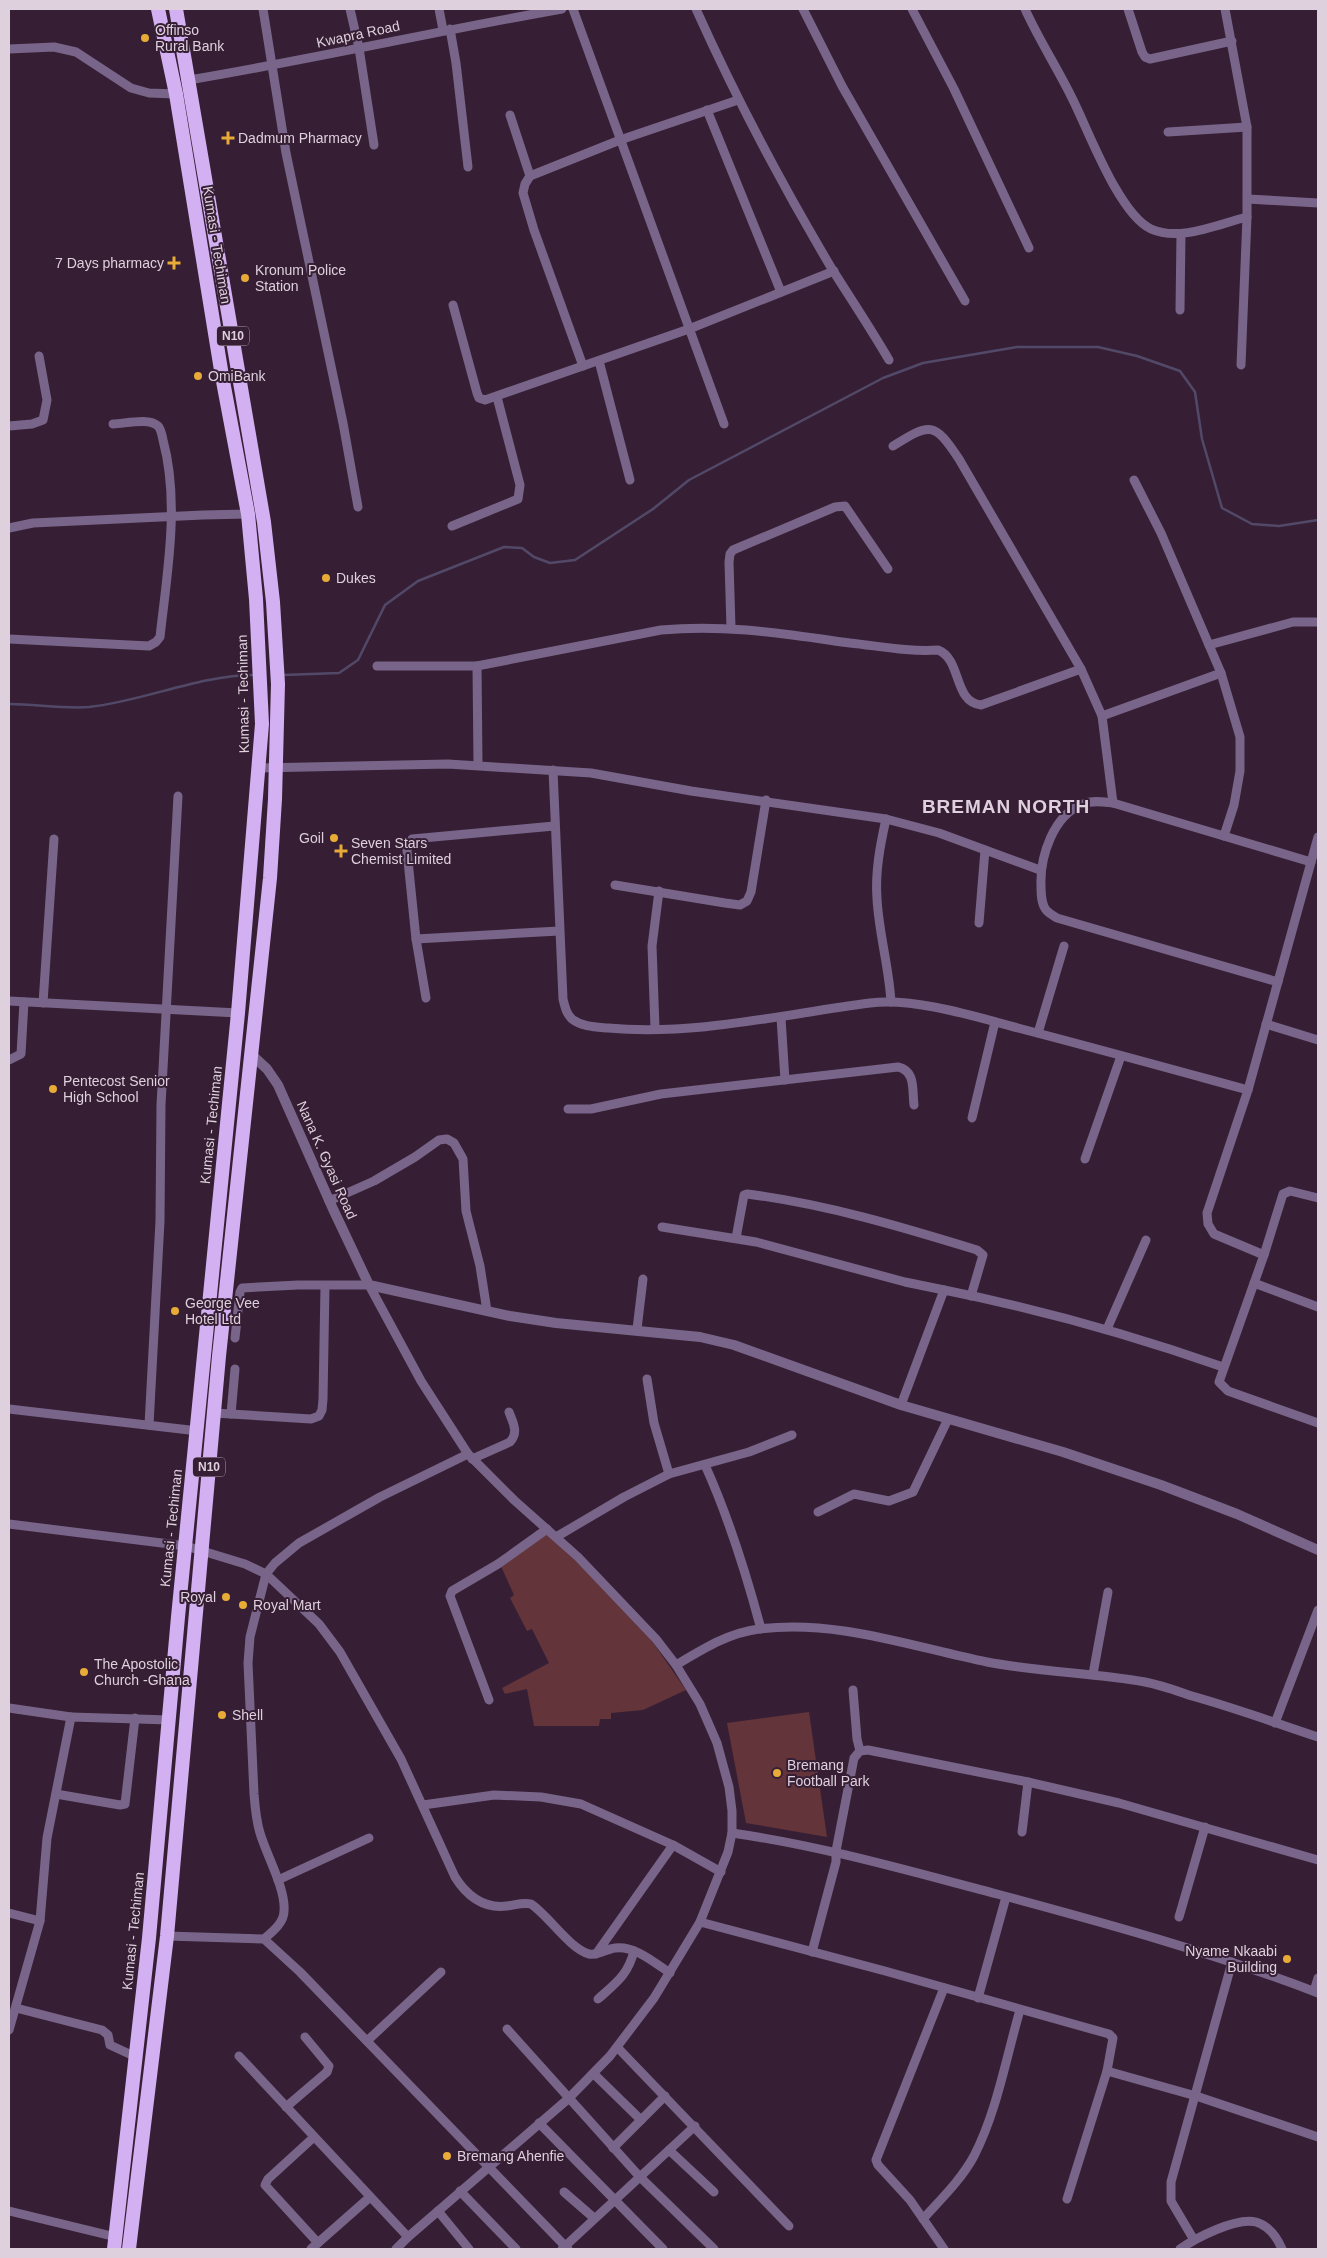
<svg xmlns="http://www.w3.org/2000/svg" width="1327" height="2258" font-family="Arial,sans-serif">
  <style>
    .green { fill: #63343a }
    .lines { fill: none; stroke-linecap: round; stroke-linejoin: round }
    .stream { stroke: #524969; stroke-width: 2.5 }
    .minor { stroke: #786589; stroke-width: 9 }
    .tertiary { stroke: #786589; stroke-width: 10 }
    .trunk { stroke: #d3b0f2; stroke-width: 14 }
    .poi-dot { fill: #e8ab37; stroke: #361f34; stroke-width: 2 }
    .labels { text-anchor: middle; stroke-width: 4; stroke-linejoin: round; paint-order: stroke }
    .shield { fill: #361f34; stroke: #ac9baa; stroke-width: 1 }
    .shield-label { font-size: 12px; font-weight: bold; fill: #dfd0dd }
    .poi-label { font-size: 14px; fill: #dfd0dd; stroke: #361f34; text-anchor: start }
    .street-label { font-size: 14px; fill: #dfd0dd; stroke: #361f34 }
    .district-label { font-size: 19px; font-weight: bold; letter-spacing: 1px; fill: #dfd0dd; stroke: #361f34 }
  </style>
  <rect width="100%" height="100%" fill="#361f34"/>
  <!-- green -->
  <g class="green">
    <polygon points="547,1534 611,1594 647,1634 686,1690 643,1710 611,1713 611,1719 600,1719 599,1726 534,1726 527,1689 505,1694 502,1688 549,1663 532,1629 527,1631 510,1598 514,1595 500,1564"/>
    <polygon points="809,1712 827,1837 746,1823 727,1723"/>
  </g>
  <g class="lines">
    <!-- stream -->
    <g class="stream">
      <polyline points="283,675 339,673 358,660 385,605 418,581 504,547 522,548 534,557 550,563 575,560 653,509 689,480 883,378 923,363 1017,347 1098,347 1137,356 1180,371 1195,392 1202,439 1222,508 1252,524 1279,526 1318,520"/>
      <path d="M9 704C35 704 63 709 89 707 145 701 198 675 255 675"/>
    </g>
    <!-- minor -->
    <g class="minor">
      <polyline points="263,9 286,153 343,423 358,507"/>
      <polyline points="350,9 359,48 374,145"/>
      <polyline points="439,9 443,30"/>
      <polyline points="573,9 724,424"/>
      <path d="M696 9C736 98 782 185 832 269 851 299 871 329 889 360"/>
      <polyline points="803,9 842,86 965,301"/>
      <polyline points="912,9 954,89 1029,248"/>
      <path d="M1025 9C1039 40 1058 69 1073 100 1089 132 1119 214 1151 229 1180 242 1218 224 1247 217V127L1225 9"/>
      <polyline points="1128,9 1142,52 1145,57 1150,59 1232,41"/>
      <polyline points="450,29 456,63 468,167"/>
      <polyline points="9,49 54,47 76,52 131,88 149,93 176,94"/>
      <path d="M189 80C314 59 437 31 562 9"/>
      <polyline points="707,110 781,292"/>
      <polyline points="510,115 530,176"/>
      <polyline points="1168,132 1247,127"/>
      <polyline points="1248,199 1318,203"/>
      <polyline points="453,305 477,393 479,398 485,400 689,329 834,271"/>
      <polyline points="1180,310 1181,234"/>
      <polyline points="599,361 630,480"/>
      <polyline points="1241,365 1247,217"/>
      <polyline points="583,366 534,230 523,193 525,184 530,176 620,140 738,100"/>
      <polyline points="9,426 32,424 43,420 47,400 39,356"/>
      <path d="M893 446C930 423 934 421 959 459L1081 669 1102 716 1113 803"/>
      <polyline points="1134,480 1161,533 1221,673 1240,737 1240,771 1234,805 1224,836"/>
      <polyline points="452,526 518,499 520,485 497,397"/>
      <polyline points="9,528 33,523 203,515 248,514"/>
      <polyline points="731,628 729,562 730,554 733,550 835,507 845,506 888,569"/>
      <path d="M9 639 149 646 156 642 160 637C167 573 180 503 163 440 162 435 161 429 158 426 149 417 124 424 113 424"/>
      <polyline points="1209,645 1293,622 1318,622"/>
      <polyline points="377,666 477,666"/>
      <polyline points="1102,716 1221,673"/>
      <path d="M478 764 477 666 661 630C727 624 785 634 850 643 879 646 908 652 938 650 962 659 953 702 981 705L1081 669"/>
      <polyline points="259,768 448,764 591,773 691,791 886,819 939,833 1040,870"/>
      <path d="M553 770 563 999C565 1007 566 1013 572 1019 582 1027 596 1027 608 1028 696 1036 784 1014 870 1003 913 997 977 1017 1018 1028 1095 1048 1171 1069 1248 1090"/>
      <path d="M886 819C880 846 875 872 877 899 879 934 889 967 891 1002"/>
      <polyline points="1318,837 1248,1090 1207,1213 1208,1224 1214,1234 1264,1255 1219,1382 1228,1391 1318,1423"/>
      <polyline points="615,885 725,903 740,905 747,901 751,892 766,800"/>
      <polyline points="979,923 985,850"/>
      <polyline points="416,939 559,931"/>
      <path d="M1278 982 1057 918C1054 916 1050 914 1047 911 1041 905 1041 894 1041 885 1040 857 1053 815 1083 804 1092 800 1103 802 1113 803L1311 862"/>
      <polyline points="426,998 416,939 407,851 408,844 412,839 554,826"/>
      <polyline points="9,1001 238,1013"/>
      <polyline points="43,1003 54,839"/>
      <polyline points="781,1018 785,1080"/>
      <polyline points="1266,1024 1318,1040"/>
      <polyline points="655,1028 652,946 659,891"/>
      <polyline points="1038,1033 1064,946"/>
      <polyline points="9,1060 21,1054 24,1002"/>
      <path d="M568 1109H591L661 1094 898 1067C916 1071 912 1090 914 1105"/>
      <polyline points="972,1118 995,1022"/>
      <polyline points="1085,1159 1121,1056"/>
      <polyline points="329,1201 374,1181 415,1157 439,1140 447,1139 454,1143 463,1159 466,1211 480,1266 487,1311"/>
      <polyline points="662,1227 756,1242 905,1282 944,1290"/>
      <path d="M736 1238 744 1195 747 1194C826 1204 902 1227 977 1250L983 1255 971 1296"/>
      <polyline points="1264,1255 1283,1194 1290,1191 1318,1198"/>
      <polyline points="1254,1283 1318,1307"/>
      <polyline points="637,1329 643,1279"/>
      <polyline points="1107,1329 1146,1240"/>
      <polyline points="235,1338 240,1292 242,1288 298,1285 369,1285 421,1381 468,1454 514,1500 578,1557 656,1639 676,1665 700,1704 717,1743 729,1787 732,1811 732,1833 728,1852 700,1922 654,1998 610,2056 568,2099 408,2237 396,2249"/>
      <polyline points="647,1379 654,1423 669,1474"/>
      <path d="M901 1405 944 1290C1039 1309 1132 1335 1223 1367"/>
      <polyline points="9,1409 198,1431"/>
      <polyline points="214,1413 311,1419 319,1416 322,1410 323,1399 325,1286"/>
      <polyline points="231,1414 235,1369"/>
      <polyline points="149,1425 160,1221 161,1105 178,796"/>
      <path d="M472 1459 510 1442C519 1432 513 1423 509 1412"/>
      <path d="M705 1465C729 1518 746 1573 761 1629"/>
      <polyline points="818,1512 854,1494 889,1501 913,1492 948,1419"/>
      <path d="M9 1524 186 1546 245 1564 266 1574 319 1624 340 1652 401 1759 455 1877C467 1896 483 1909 507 1906 515 1905 523 1902 531 1904 549 1916 569 1948 589 1954 598 1956 606 1949 615 1948 634 1945 655 1963 670 1973"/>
      <polyline points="556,1537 624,1497 669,1474 749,1452 792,1435"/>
      <path d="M676 1665C703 1649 728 1633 759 1629 836 1619 913 1647 987 1662 1039 1672 1093 1673 1145 1682 1161 1685 1177 1691 1192 1696 1235 1708 1276 1723 1318 1737"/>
      <polyline points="1093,1674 1108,1592"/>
      <polyline points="853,1690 857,1739 860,1751"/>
      <polyline points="489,1700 450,1596 452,1591 498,1564 547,1529"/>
      <polyline points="9,1708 71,1717"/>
      <polyline points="1275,1723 1318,1610"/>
      <polyline points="56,1794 120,1805 125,1804 135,1718"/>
      <polyline points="423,1805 494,1795 541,1797 581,1804 673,1845 721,1872"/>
      <polyline points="1022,1832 1028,1782"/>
      <path d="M732 1833C823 1846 909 1871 997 1894 1105 1923 1214 1953 1318 1993"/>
      <polyline points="278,1880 369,1838"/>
      <polyline points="9,1913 40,1921"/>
      <polyline points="1179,1917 1205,1827"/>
      <polyline points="700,1922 885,1971 1109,2034 1113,2038 1107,2071 1067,2199"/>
      <polyline points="167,1936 264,1939 300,1972 568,2249"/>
      <path d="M264 1939C272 1932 284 1923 284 1911 286 1889 266 1854 260 1833 256 1820 255 1807 254 1794L248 1663 250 1637 266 1574 275 1563 299 1543 380 1497 468 1454"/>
      <polyline points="812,1952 836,1862 836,1851 854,1758 860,1751 868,1750 1028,1782 1119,1803 1318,1860"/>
      <polyline points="596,1954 673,1845"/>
      <polyline points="944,1988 876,2160 878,2165 910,2200 944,2249"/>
      <polyline points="1314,1991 1318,1978"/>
      <polyline points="978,1998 1006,1897"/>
      <path d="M598 1999C616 1983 628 1975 634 1951"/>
      <polyline points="16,2008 102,2030 108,2035 110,2045 136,2057"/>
      <polyline points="507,2029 639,2176 714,2249"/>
      <polyline points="9,2030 40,1921 47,1838 71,1717 170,1720"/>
      <polyline points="367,2041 441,1972"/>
      <polyline points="617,2047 789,2226"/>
      <polyline points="239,2056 408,2237"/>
      <polyline points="1107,2071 1196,2096 1318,2137"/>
      <polyline points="594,2074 641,2120"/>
      <polyline points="286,2107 327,2072 329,2066 305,2037"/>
      <polyline points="539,2123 663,2249"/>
      <polyline points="314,2137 268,2179 265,2185 318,2243"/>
      <polyline points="613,2148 665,2096"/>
      <polyline points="669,2150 714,2192"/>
      <polyline points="460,2191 516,2249"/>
      <polyline points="564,2192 594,2218"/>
      <polyline points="9,2211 116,2237"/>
      <polyline points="438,2211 469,2249"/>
      <path d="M923 2219C941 2199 961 2180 974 2156 997 2111 1006 2058 1020 2010"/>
      <polyline points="1194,2240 1171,2201 1171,2182 1232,1962"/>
      <polyline points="311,2249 370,2197"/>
      <polyline points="562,2249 695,2126"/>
      <path d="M1180 2249C1196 2238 1236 2217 1256 2222 1269 2226 1277 2237 1282 2249"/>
    </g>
    <!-- tertiary -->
    <polyline class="tertiary" points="250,1053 267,1069 278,1085 333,1209 369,1285 510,1316 556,1323 700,1337 734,1345 901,1405 1063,1452 1161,1485 1237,1514 1318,1550"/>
    <!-- trunk -->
    <g class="trunk">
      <polyline points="114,2249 149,1938 178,1617 238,1013 262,724 256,599 248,514 222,376 176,94 158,9"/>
      <polyline points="129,2249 167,1936 219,1356 270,878 275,799 278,684 273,602 264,522 176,9"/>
    </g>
  </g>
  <!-- markers -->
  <g class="poi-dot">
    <circle cx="145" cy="38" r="5"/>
    <path d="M225.5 130.5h5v5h5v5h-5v5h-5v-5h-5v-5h5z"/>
    <path d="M171.5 255.5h5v5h5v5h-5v5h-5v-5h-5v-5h5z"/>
    <circle cx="245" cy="278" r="5"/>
    <circle cx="198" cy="376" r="5"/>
    <circle cx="326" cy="578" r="5"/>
    <circle cx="334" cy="838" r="5"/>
    <path d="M338.5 843.5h5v5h5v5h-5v5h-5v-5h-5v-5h5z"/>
    <circle cx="53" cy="1089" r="5"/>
    <circle cx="175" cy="1311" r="5"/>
    <circle cx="226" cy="1597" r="5"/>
    <circle cx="243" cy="1605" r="5"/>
    <circle cx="84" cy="1672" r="5"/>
    <circle cx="222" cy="1715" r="5"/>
    <circle cx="777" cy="1773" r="5"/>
    <circle cx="1287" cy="1959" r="5"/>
    <circle cx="447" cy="2156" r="5"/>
  </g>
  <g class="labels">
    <!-- shield labels -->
    <g class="shield">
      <rect x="217" y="326.5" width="32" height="19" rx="4"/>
      <rect x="193" y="1457.5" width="32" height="19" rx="4"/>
    </g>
    <g class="shield-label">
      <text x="233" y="340">N10</text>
      <text x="209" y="1471">N10</text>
    </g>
    <!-- poi labels -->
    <g class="poi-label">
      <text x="155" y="35">Offinso<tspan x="155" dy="16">Rural Bank</tspan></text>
      <text x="238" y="143">Dadmum Pharmacy</text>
      <text x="164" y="268" text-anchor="end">7 Days pharmacy</text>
      <text x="255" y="275">Kronum Police<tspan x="255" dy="16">Station</tspan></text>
      <text x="208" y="381">OmiBank</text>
      <text x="336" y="583">Dukes</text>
      <text x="324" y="843" text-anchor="end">Goil</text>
      <text x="351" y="848">Seven Stars<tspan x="351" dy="16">Chemist Limited</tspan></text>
      <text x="63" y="1086">Pentecost Senior<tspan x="63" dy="16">High School</tspan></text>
      <text x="185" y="1308">George Vee<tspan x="185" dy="16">Hotel Ltd</tspan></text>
      <text x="216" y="1602" text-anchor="end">Royal</text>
      <text x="253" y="1610">Royal Mart</text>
      <text x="94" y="1669">The Apostolic<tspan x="94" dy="16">Church -Ghana</tspan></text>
      <text x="232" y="1720">Shell</text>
      <text x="787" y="1770">Bremang<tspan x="787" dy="16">Football Park</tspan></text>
      <text x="1277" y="1956" text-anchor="end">Nyame Nkaabi<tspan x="1277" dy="16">Building</tspan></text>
      <text x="457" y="2161">Bremang Ahenfie</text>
    </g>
    <!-- street labels -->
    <g class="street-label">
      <text transform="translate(358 34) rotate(-12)" y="5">Kwapra Road</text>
      <text transform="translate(217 245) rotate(81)" y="5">Kumasi - Techiman</text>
      <text transform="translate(243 694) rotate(-91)" y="5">Kumasi - Techiman</text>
      <text transform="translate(211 1125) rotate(-84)" y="5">Kumasi - Techiman</text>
      <text transform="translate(327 1160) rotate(66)" y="5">Nana K. Gyasi Road</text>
      <text transform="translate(171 1528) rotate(-84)" y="5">Kumasi - Techiman</text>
      <text transform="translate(133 1931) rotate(-84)" y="5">Kumasi - Techiman</text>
    </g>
    <!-- district labels -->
    <g class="district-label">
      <text x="1006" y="813">BREMAN NORTH</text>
    </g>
  </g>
  <!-- border -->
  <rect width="1327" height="2258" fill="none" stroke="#dfd0dd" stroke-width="20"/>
</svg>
